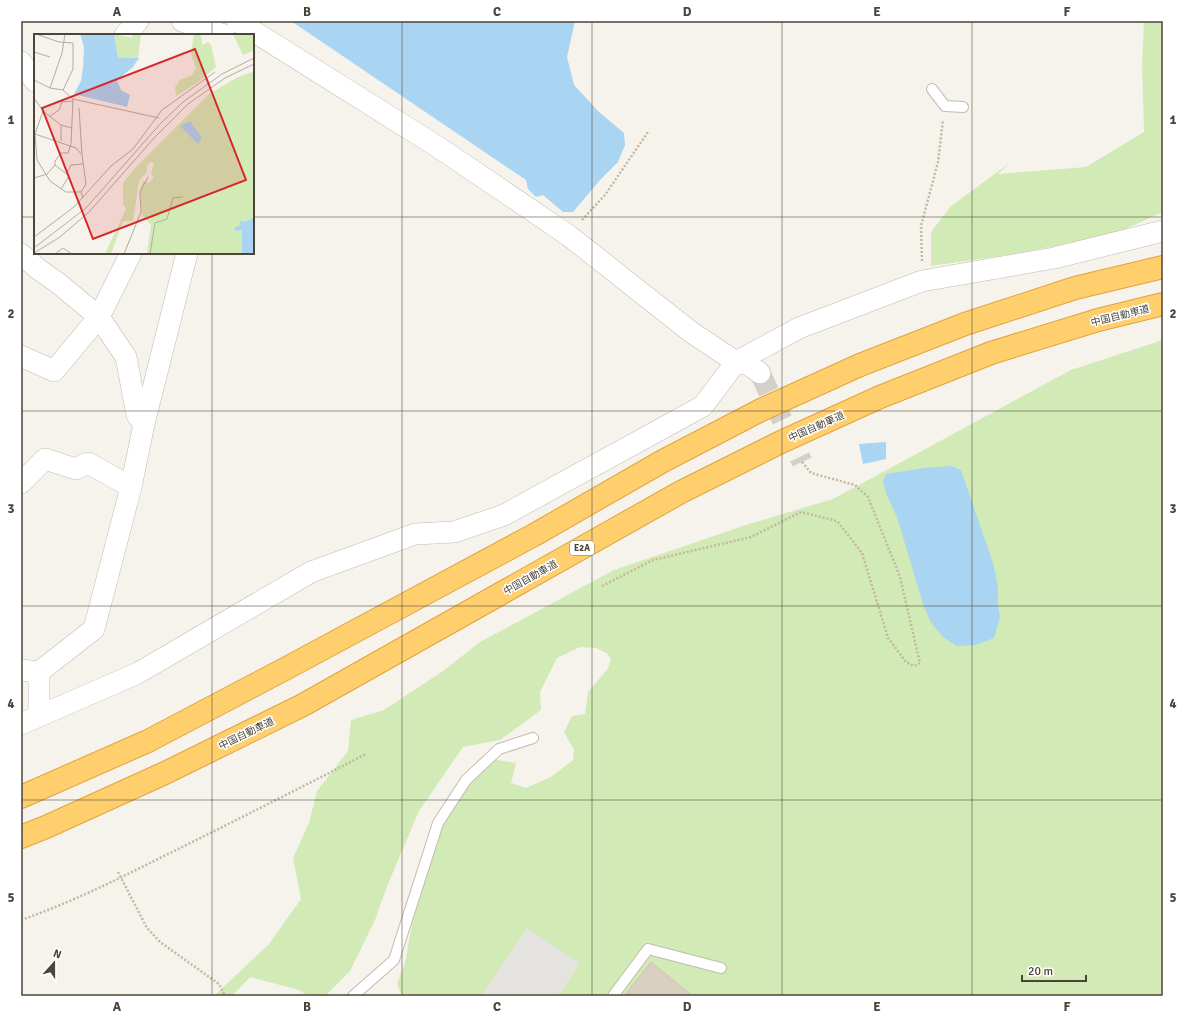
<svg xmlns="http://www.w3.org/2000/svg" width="1184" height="1017" font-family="Signika,'Noto Sans JP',sans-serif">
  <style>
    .green { fill: #d2eab5 }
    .parking { fill: #e5e3e0 }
    .water { fill: #a9d4f2 }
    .building { fill: #d8cfc1; stroke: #d3c7b4 }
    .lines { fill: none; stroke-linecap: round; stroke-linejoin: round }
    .minor-tunnel { stroke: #d4d0c8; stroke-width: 21; stroke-dasharray: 21 10; stroke-linecap: butt }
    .service-casing { stroke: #c2bbae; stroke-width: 12 }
    .minor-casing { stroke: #c2bbae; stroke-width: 22 }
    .motorway-casing { stroke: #e0a43c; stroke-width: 24 }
    .path { stroke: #c4b79f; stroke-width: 2.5; stroke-dasharray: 2 2; stroke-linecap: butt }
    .service { stroke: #fff; stroke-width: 10 }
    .minor { stroke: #fff; stroke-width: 21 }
    .motorway { stroke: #ffcf6e; stroke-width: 22 }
    .grid { fill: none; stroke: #4b4439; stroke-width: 1; stroke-opacity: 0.55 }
    .labels { text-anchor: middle; stroke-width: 3; stroke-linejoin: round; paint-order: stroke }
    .shield { fill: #fff; stroke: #817c74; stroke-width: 1 }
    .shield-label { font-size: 9px; font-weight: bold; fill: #4b4439 }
    .street-label { font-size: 10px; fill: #4b4439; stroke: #fff }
    .inset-road { fill: none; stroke: #b2ada4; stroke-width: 1 }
    .view { fill: #d62828; fill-opacity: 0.15; stroke: #d62828; stroke-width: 2 }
    .inset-edge { fill: none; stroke: #4b4439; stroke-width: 2 }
    .neatline { fill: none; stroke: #4b4439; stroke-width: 1.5 }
    .grid-label { font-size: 13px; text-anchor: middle; font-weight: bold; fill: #4b4439 }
  </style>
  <rect width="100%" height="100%" fill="#f6f3ec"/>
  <!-- green -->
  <g class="green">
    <polygon points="1144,21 1163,21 1163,212 1112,235 1014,254 931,266 931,232 951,206 1011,162 998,174 1086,167 1144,132 1142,65"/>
    <polygon points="1163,340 1163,996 402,996 397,984 405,963 422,869 449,801 486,758 516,763 511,783 526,788 551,777 573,760 574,750 564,732 572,716 585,714 588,692 607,670 611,660 608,654 596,648 580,647 557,658 540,692 541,710 500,740 463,747 419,811 388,884 375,920 350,971 325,996 308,996 299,990 250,977 232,996 214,996 269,944 301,899 293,858 309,823 317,791 348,751 351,720 384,710 443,671 480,642 614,570 749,524 833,499 1071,370"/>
  </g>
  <!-- parking -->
  <polygon class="parking" points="527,928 580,963 558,996 481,996"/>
  <!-- water -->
  <g class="water">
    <polygon points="291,21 575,21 567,57 574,85 599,112 624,133 625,145 618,162 600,180 573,212 563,212 543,195 536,197 528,189 526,180"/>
    <polygon points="886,442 886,459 863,464 859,444"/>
    <polygon points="951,466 961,470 993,563 998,587 998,604 1000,617 994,638 976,645 957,646 943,637 931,623 923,604 897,517 886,493 883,481 886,474 924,468"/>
  </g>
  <!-- building -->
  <polygon class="building" points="651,962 693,996 624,996"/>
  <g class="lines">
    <!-- minor-tunnel -->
    <polyline class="minor-tunnel" points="760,373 802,462"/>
    <defs>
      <g id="service">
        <polyline points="932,89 945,106 963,107"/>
        <polyline points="353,996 394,960 438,823 466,780 499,749 533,738"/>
        <polyline points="613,996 648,949 721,968"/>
      </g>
      <g id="minor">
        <polyline points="182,21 224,35"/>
        <polyline points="237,21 438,147 568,235 691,332 736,362 749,365 760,373"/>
        <polyline points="125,35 138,21"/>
        <polyline points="21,62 35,81"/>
        <polyline points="21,254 38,269 58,283 99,317 126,357 137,415 144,424 131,487 94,629 39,672"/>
        <polyline points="21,356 54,371 99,317 131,253"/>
        <polyline points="144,424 187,253"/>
        <polyline points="21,483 45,459 76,469 88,463 131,487"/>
        <polyline points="21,670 39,672 39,716"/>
        <polyline points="21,724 138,673 311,572 415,534 454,532 504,515 703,406 736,362 799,328 922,281 1054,258 1163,231"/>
      </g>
      <g id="motorway">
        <polyline points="21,797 148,741 283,670 534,535 663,461 761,410 860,365 965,324 1075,288 1163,267"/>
        <polyline points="21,837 46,827 165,773 303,705 681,492 781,442 880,397 991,353 1098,320 1163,304"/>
      </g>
    </defs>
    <!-- service casing -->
    <use href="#service" class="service-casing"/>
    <!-- minor casing -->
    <use href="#minor" class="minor-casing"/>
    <!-- motorway casing -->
    <use href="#motorway" class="motorway-casing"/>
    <!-- path -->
    <g class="path">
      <polyline points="582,220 605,195 648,132"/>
      <polyline points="922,261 921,226 938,162 943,120"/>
      <polyline points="602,586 653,560 751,537 801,512 837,521 862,553 888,638 906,662 914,666 920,663 900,577 868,497 855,485 811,473 802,462"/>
      <polyline points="118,872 147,928 160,942 219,984 225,996"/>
      <path d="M21 920C70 903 116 880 162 857 231 823 298 789 366 754"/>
    </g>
    <!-- service -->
    <use href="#service" class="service"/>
    <!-- minor -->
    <use href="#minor" class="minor"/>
    <!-- motorway -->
    <use href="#motorway" class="motorway"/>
  </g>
  <!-- grid -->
  <path class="grid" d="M212 21V35M402 21V996M592 21V996M782 21V996M972 21V996M21 217H35M253 217H1163M212 253V996M21 411H1163M21 606H1163M21 800H1163"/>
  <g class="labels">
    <!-- shield labels -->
    <rect class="shield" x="570" y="541" width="24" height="14" rx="3"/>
    <g class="shield-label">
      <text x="582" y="551">E2A</text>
    </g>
    <!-- street labels -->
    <g class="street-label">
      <text transform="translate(1120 315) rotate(-14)" y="4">中国自動車道</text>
      <text transform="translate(816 426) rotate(-24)" y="4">中国自動車道</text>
      <text transform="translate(530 577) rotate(-29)" y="4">中国自動車道</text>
      <text transform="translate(246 733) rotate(-26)" y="4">中国自動車道</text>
    </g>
  </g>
  <!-- overview -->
  <g transform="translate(34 34)">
    <rect width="220" height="220" fill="#f6f3ec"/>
    <path d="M80 0 98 4 99 0H107L104 24H84ZM160 0H167L168 11 174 8 177 11 182 33 163 49 142 62 141 53 147 45 157 42 162 34 157 20ZM199 0H220V16L209 21ZM220 37V220H113L117 191 108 181 106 155 109 147 115 149 120 143 117 140 120 129 117 128 113 131V138L105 147 99 187H89L77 220H71L92 175 89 170V149L102 133 175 60 202 44Z" fill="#d2eab5"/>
    <path d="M46 0H80L84 24H105L99 33 83 46 87 56 96 61 93 73 40 60 47 47 49 34 50 13ZM156 87 168 104 164 110 146 92ZM220 183V220H208V196L202 197 200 194 205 192 207 186 209 188 216 186Z" fill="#a9d4f2"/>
    <path class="inset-road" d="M2 0 25 8 39 9V35L29 56M31 0 28 19 16 54 29 56 39 65 125 84M0 18 16 23M0 46 16 54M0 64 9 77 1 100 3 126 16 147 32 158H47L49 164M45 74 48 121M9 77 27 91 38 94M16 82 25 76 28 68 39 67M1 100 42 114 48 121 52 150 47 158M27 107V91M21 131 35 142 27 155M33 139 37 131 49 130M0 144 13 140 21 131V127L27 119H34L37 110 39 65M0 203 40 173 77 132 99 115 128 76 181 38M0 214 52 174 127 89 149 68 188 40 220 24M0 219 26 203 55 178 121 103 154 70 191 44 220 30M21 220 29 214 38 220M90 220 107 178 106 158 114 143M116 220 121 189 133 185 139 164 149 163"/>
    <path class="view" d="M161 15 212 146 59 205 8 74Z"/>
    <rect width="220" height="220" class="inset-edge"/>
  </g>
  <!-- border -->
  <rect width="1184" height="1017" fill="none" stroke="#ffffff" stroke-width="44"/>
  <!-- north arrow -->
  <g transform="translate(54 963) rotate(21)" stroke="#ffffff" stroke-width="3" paint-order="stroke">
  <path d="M0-3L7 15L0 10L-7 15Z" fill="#4b4439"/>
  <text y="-6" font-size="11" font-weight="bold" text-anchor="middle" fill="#4b4439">N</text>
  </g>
  <!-- scale -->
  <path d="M1022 975v6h64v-6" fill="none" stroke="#4b4439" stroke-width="2"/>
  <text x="1028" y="975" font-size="12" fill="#4b4439" stroke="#ffffff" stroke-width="3" paint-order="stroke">20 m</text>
  <rect x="22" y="22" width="1140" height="973" class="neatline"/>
  <g class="grid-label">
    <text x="117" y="16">A</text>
    <text x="307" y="16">B</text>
    <text x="497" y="16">C</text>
    <text x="687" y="16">D</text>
    <text x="877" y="16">E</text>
    <text x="1067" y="16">F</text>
    <text x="11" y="124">1</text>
    <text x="1173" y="124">1</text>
    <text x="11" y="318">2</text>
    <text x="1173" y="318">2</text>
    <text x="11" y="513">3</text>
    <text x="1173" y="513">3</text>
    <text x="11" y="708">4</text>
    <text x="1173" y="708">4</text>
    <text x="11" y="902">5</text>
    <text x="1173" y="902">5</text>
    <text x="117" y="1011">A</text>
    <text x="307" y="1011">B</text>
    <text x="497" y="1011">C</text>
    <text x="687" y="1011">D</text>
    <text x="877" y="1011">E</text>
    <text x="1067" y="1011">F</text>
  </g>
</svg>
